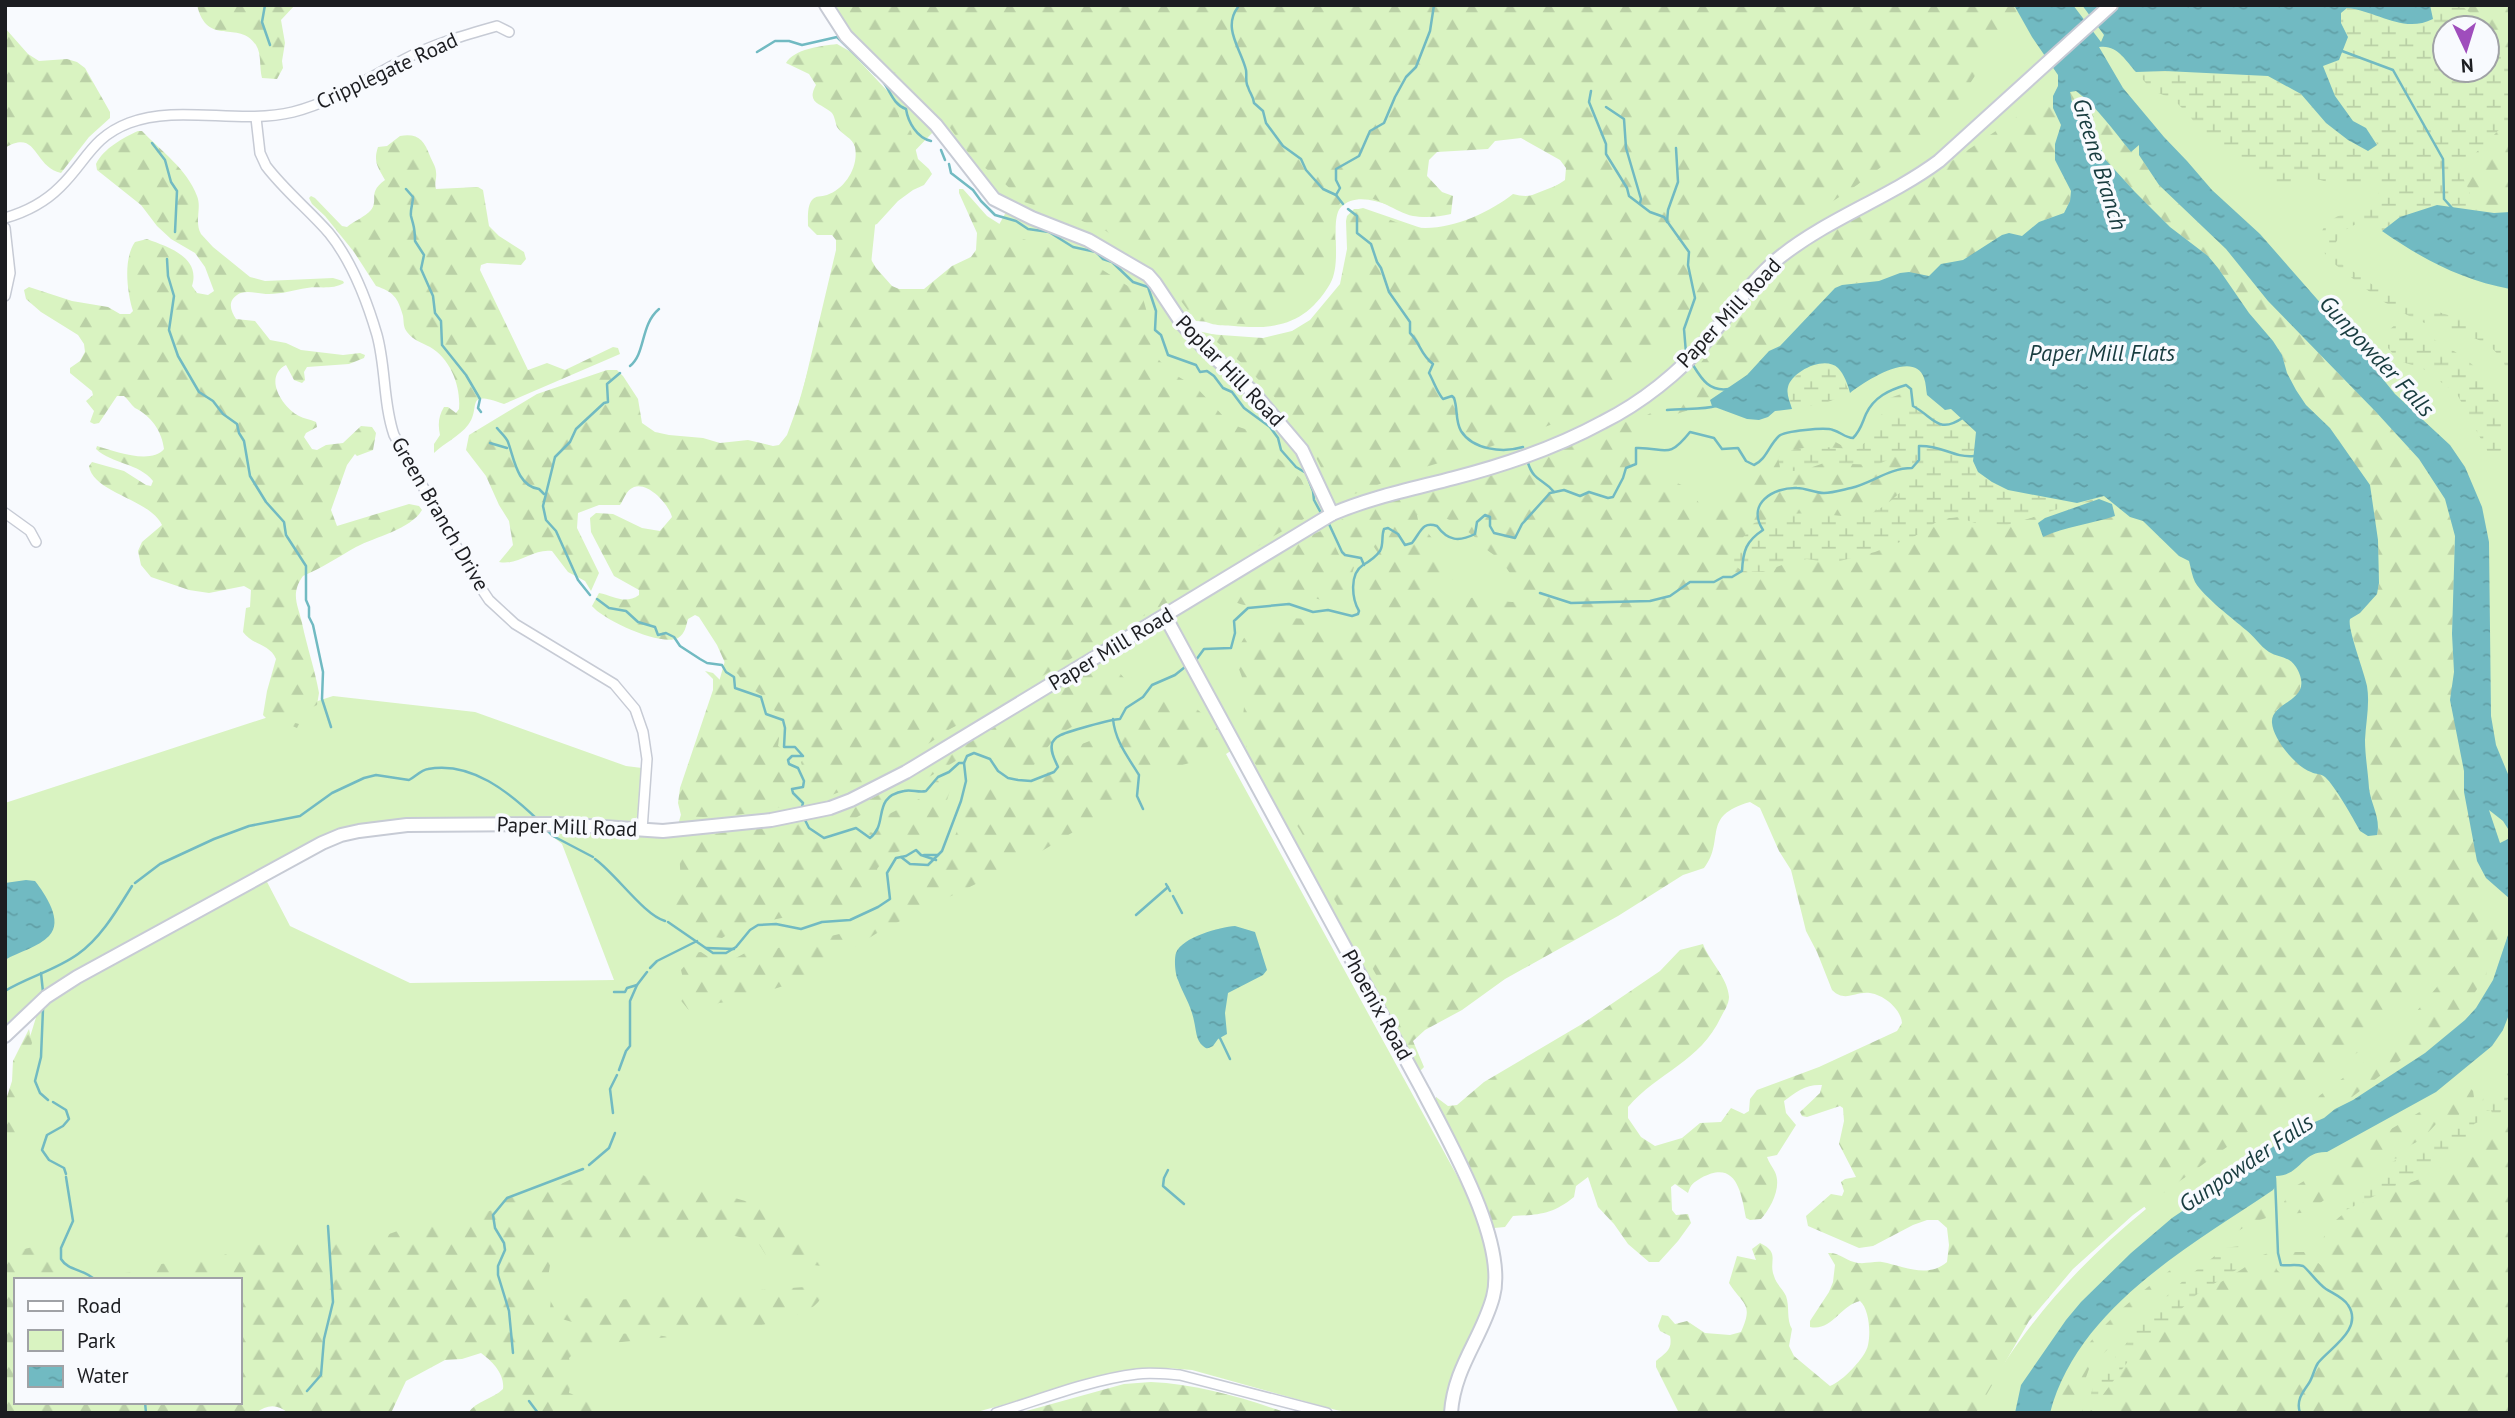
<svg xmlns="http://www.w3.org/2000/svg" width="2515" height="1418" font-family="'PT Sans',sans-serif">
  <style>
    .green { fill: #d9f3c1; fill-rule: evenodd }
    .forest { fill: url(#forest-firs); fill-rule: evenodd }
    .wetland { fill: url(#wetland-marsh) }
    .water { fill: url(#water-ripples) }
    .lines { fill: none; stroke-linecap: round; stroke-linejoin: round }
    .stream { stroke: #71bac2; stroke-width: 2.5 }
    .street-casing { stroke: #c7cbd5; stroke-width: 12 }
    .secondary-casing { stroke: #c7cbd5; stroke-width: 16 }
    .street { stroke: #fff; stroke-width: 9 }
    .secondary { stroke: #fff; stroke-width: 12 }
    .labels { text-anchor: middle; stroke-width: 7; stroke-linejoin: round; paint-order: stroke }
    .street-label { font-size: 21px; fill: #1c1d21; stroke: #f8fafe }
    .water-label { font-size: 23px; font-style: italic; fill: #183c3f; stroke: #f8fafe }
  </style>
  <defs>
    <pattern id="forest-firs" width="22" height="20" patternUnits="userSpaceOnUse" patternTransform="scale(1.75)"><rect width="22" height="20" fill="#d9f3c1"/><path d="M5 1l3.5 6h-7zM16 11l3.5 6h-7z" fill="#bad0a6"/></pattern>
    <pattern id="wetland-marsh" width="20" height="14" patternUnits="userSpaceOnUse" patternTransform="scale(1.75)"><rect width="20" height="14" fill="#d9f3c1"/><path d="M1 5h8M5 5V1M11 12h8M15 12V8" fill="none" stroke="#bad0a6"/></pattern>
    <pattern id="water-ripples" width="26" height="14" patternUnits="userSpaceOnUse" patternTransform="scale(1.75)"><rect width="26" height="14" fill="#71bac2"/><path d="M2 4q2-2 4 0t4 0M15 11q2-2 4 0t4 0" fill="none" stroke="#619fa6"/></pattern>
  </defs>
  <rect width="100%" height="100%" fill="#f8fafe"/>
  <!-- green -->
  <g class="green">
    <path d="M887 5H2510V1413H1974C2020 1330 2073 1269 2146 1209L2018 1038 1776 766 1716 796 1709 831 1403 1041 1240 745 1226 754 1472 1203 1489 1257 1492 1284 1487 1304 1451 1378 1444 1413H1354L1336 1410 1192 1370 1166 1368H1138L973 1413H503L528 1339 240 1280H16V1402L116 1413H18L5 1356V1118L38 1011 67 989 265 878 290 926 410 983 614 980 562 844 546 831C594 830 642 839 690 835L691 831 676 832 892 77 882 67 893 19ZM2445 28H2487V70H2445ZM1565 85 1573 179 1446 229H1424L1363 208 1354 210C1352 229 1353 257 1347 274 1342 288 1332 299 1323 310 1287 348 1235 342 1188 328L1179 314H1195C1207 326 1218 325 1234 326 1277 330 1306 324 1330 284 1343 262 1329 220 1341 207 1360 188 1396 209 1416 216L1425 217 1421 130ZM934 131C960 164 971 188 1006 212L940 332 864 331 879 188Z"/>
    <polygon points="333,696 475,712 626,766 642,768 638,816 633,821 559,819 369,824 77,971 5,1030 5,803"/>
  </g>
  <!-- forest -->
  <g class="forest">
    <path d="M197 5H295L281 20 285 43 282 61 283 68 277 79 262 78C259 67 262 55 256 45 239 19 207 48 197 5Z"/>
    <path d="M832 5H2014L2017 11 1969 85 1952 109 1936 126 1857 185 1771 243 1677 328 1663 346 1608 397 1583 413 1473 453 1415 470 1342 499 1335 495C1322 471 1312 445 1295 423 1271 389 1239 359 1207 334L1263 338 1292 331 1310 320 1340 284 1347 249 1346 221 1347 216 1354 209C1370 208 1386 219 1401 224 1437 237 1485 216 1513 194 1533 200 1548 191 1565 180L1566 168 1560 160 1521 138 1495 141 1488 149 1437 152 1429 160 1427 176 1442 192 1453 196 1451 214C1438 217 1426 218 1413 216 1391 211 1371 189 1347 199 1324 208 1340 242 1334 259 1328 276 1276 321 1258 325L1196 321 1157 269 1106 231 1070 216 1024 202 1003 182 980 164 967 151 937 110 914 85 890 70 851 34Z"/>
    <polygon points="2461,5 2510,5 2510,61 2494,44 2487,41 2487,28 2481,28 2479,22"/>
    <path d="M5 28 28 54 39 61 67 59 77 62 85 68 110 112V118L89 137 61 173C33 167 38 128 5 148Z"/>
    <path d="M837 44 851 52 892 96 900 119 911 131 918 159 929 169 932 174 924 185 913 190 898 201 877 224 863 229 866 251 876 268 892 286 899 289H924L952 266 971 257 976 250 977 233 959 193V189H963L987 216 1023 239 1055 249 1101 269 1142 295 1148 316 1149 336 1158 359 1172 373 1196 387 1225 418 1239 427 1257 433 1268 443 1272 453 1301 479 1309 496 1311 508 1309 516 1267 540 1216 575 1108 636 1018 691 1001 705 979 714 950 729 883 775 819 800 808 802 805 792 806 781 801 762 807 755 801 747 791 739 792 724 783 712 775 711 765 697 745 685 738 674 726 665 717 645 699 617 695 615 688 619C686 626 685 634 678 638 662 647 603 620 592 606L599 593C614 596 625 605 639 595V590L614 576 591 532 590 518 596 513 613 514 642 528 660 531 672 517C669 505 649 482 634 487 626 490 624 499 620 505H599L578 513 577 528 599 573 591 591 585 581 568 572 552 551C534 548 518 566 499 562L513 545 509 521 499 505 486 476 466 450 469 435 537 394 607 370H617L623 376 638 399 642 423 655 432 669 435 703 438 720 443 748 440 773 446 779 445 787 435 802 394 836 250V240L832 235H817L808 226C808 218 807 206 812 200 816 195 821 197 827 195 845 189 859 167 855 147 853 138 842 135 837 127 835 122 835 116 831 112 820 103 806 103 816 85L809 74 786 63C794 49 821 46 837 44Z"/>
    <path d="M2069 91H2076C2098 108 2113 130 2131 152L2139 145V155L2159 185 2226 249 2268 301 2376 412 2419 459 2445 499 2455 536 2452 634 2456 734 2464 771V792L2474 841 2496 886 2489 891 2480 920 2461 937 2449 956 2420 990 2392 1016 2361 1050 2133 1215 2073 1269 2029 1321 1976 1413H1679L1656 1367V1361C1665 1353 1673 1350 1670 1336L1660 1331 1658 1326 1662 1315 1668 1316 1675 1324 1687 1321 1705 1333 1730 1335 1741 1332C1754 1303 1743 1305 1729 1283L1737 1256 1756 1260 1752 1249 1760 1243C1781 1253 1768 1261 1774 1276 1776 1284 1783 1289 1786 1296 1790 1307 1786 1319 1792 1329L1789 1346 1794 1356 1830 1386C1842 1382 1866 1357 1868 1345 1871 1332 1869 1309 1860 1301 1841 1305 1831 1332 1810 1327V1321L1829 1292 1833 1282 1835 1265 1828 1253C1838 1252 1844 1259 1854 1262 1863 1265 1873 1261 1882 1262 1904 1266 1927 1279 1947 1262L1949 1245 1947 1228 1938 1220H1927L1913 1225 1873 1246 1859 1248 1808 1226 1806 1216 1831 1194 1842 1196 1844 1191 1841 1182 1845 1179 1856 1177 1839 1144 1844 1121 1843 1108 1840 1106 1807 1117 1802 1116 1800 1112 1820 1093 1822 1085C1806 1084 1796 1092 1784 1101L1786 1113 1796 1125 1777 1155 1767 1157C1769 1163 1772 1166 1775 1172 1782 1187 1771 1208 1761 1219L1750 1220 1746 1218C1741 1191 1736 1159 1701 1178 1693 1183 1691 1184 1688 1193L1675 1184 1671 1187 1672 1210 1676 1215 1688 1214 1691 1223 1678 1241 1659 1262H1649L1628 1244 1614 1224 1598 1207 1588 1177 1576 1186 1574 1197C1553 1214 1539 1215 1513 1216L1505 1227 1494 1228C1487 1215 1485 1201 1479 1188 1463 1159 1449 1130 1436 1100V1097L1448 1106 1457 1105 1484 1082 1582 1024 1660 971 1680 950 1703 944C1709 961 1728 978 1729 997 1729 1004 1724 1011 1721 1017 1700 1062 1658 1072 1628 1107V1118L1641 1137 1655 1146 1682 1138 1700 1123 1721 1122 1731 1108 1744 1114 1749 1111 1750 1099 1757 1090 1819 1067 1897 1031 1902 1023C1901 1009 1884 995 1870 993 1855 991 1845 1003 1832 990L1817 952 1806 931 1791 870 1779 851 1760 808 1750 802C1700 816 1726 840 1704 868L1683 875 1618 916 1505 979 1462 1010 1425 1030 1413 1041 1424 1067 1419 1072 1384 1002 1379 980 1334 899 1323 871 1300 830 1248 753 1242 726 1246 688 1236 661 1237 650 1244 638 1281 621 1290 618 1307 619 1326 632 1356 623 1363 615 1368 598V565L1380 556 1374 547C1351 541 1350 544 1341 520L1356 512 1378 505 1518 468 1610 430 1625 422 1647 415 1687 394 1695 386 1700 364 1710 350 1770 282 1817 239 1919 183 2021 114 2053 99V108L2061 125 2055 144V160L2071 191 2070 201 2064 213 2039 222 2022 236H2015L1963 260 1941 264 1929 276 1915 274 1891 276 1879 281 1857 283 1830 292 1811 315 1780 346 1769 351 1747 375 1710 400 1709 409C1701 410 1694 409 1686 411 1666 416 1630 439 1634 462L1651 464 1673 481 1688 488 1699 503 1695 519 1699 522C1720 521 1722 501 1734 488 1743 478 1758 476 1767 467L1770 460 1786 440C1799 441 1813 434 1825 437 1836 440 1839 448 1851 445L1883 413V404L1887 399 1901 394 1909 398 1913 411 1941 519 1958 517 1975 523 2007 525 2104 496 2130 517 2143 521 2179 556 2189 561 2195 582 2230 618 2270 652 2287 657 2296 666 2300 677V690L2296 698 2276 710 2310 772 2323 774 2360 831 2377 835 2379 826 2370 792 2365 744 2369 707 2358 651 2348 625 2349 619 2360 613 2377 594 2379 583 2378 540 2370 486 2330 428 2306 405 2296 390 2287 373 2282 355 2263 327 2249 313 2218 268 2208 256 2170 227 2135 192 2104 158 2092 121 2082 114 2072 102ZM1432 512 1458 524 1476 538 1487 550 1501 560 1526 597C1513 608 1497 597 1482 597 1468 596 1455 604 1442 601 1434 599 1428 594 1422 589L1419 578 1420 575H1426L1448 581 1458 577V572L1418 520 1417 515Z"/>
    <path d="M2510 119V212C2487 215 2475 207 2467 186 2464 178 2462 172 2464 164Z"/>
    <path d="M138 131H142C161 151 187 169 197 196 202 208 194 221 201 234L213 247 250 277 265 281 333 278 343 281 344 283C333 290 319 286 307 288 294 290 282 294 269 294 260 294 244 289 237 295 227 302 231 311 236 319L255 321 270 340 286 343 301 350 343 355 360 353 365 355 364 358 349 364 307 367 304 372 305 380 302 383 294 380 286 365C263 377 282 407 299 416 304 419 310 419 316 422L317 427 306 433 304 437 312 449 317 450 326 445 343 443 361 426 372 427 376 433 373 450 357 456 355 454 347 465 331 510 337 526 409 504 419 506 422 510C411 529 375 537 356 547 338 557 322 568 303 576 290 594 298 605 302 623 307 647 315 670 319 693L317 705C306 711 294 709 292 722L299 724 297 728C289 725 283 718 275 716L269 721 263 715 267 691 276 659C270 644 252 645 243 632L246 608 250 607 251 590 244 586 209 593 189 590 151 577 141 565 138 551 142 542 162 525C150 499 93 493 89 466L92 462 124 471 146 485 151 486 153 481C139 463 112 464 96 449L97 446C114 451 151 465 164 449 162 431 151 416 135 408 131 405 128 399 124 396H117L99 423 94 424 90 422 94 411 86 401 93 395 92 391 70 373V368L80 361 85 352 84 344 78 335 41 312 26 299 24 290 29 287 72 301 108 307 120 314H130L133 311C127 292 123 259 135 242L147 239C168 247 201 257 192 286L197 293 208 295 214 291 205 267 195 253 171 239 157 226 141 205 97 170 96 164C104 148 123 138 138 131Z"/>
    <path d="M400 136C418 133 424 140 430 156 432 161 436 167 436 172 437 179 434 183 436 189L478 187 483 190 489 226 499 236 524 252 526 259 521 265 487 263 481 265 480 270 528 370 547 363 565 370 613 347 618 348 620 354 504 404C463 389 482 407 468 425 460 436 444 443 434 453V444L440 435C438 425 438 417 444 407H448L456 413 459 409C461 387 451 359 430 347 422 343 413 340 407 332 403 327 404 322 403 316 398 297 393 292 376 286L354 252 325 216 312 204 309 198 311 196 315 198 342 226 347 227C354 221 365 217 371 210 379 199 367 193 385 180 378 167 373 162 378 147L387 146Z"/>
    <path d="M1321 531 1333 542 1341 559 1354 567 1348 588 1349 594 1344 601C1326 605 1307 593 1288 595 1269 596 1252 613 1234 601L1233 591 1240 581 1306 537Z"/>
    <polygon points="1103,667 1116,669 1126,680 1146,672 1158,672 1157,675 1145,682 1123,703 1103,710 1057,735 1034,765 1019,769 1001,767 991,752 982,751 969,753 919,783 897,788 885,795 875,811 864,813 844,825 831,820 832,816 856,807 887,790 1064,684 1090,670"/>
    <path d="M705 671 713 673 736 696 754 701 765 718 778 724 780 731 778 746 788 753 781 763 790 775 784 787 792 799 791 804C766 812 707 821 681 815L678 803 680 788 713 690V679Z"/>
    <path d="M1166 692C1180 693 1209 718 1218 729V737L1193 762 1154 773 1141 784 1125 805 1088 823 1037 854 882 930 840 956 815 976 739 1000 719 1003 696 1019 678 997 672 982 679 985 684 983 681 970 689 961 692 953 701 952 716 962 730 961 749 951 773 949 844 933 880 916 890 909 897 893 902 887 920 879 941 860 950 847 972 797 979 786 986 784 1015 785 1035 781 1082 744 1127 726 1133 712Z"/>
    <path d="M954 771H957C957 779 952 783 950 791 943 810 939 838 920 850 914 852 909 851 903 851 892 851 883 861 877 869L879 879 876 889 861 906 845 913 816 911 742 926 722 938 714 937 686 924 680 920 675 912C678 889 685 867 675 846L679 838 796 824H800L807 834C819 834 830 837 841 837 858 836 852 826 873 833L887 815 923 797 935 782Z"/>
    <polygon points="2494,923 2501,927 2498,938 2490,955 2486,976 2454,1023 2427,1046 2405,1057 2348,1100 2321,1111 2313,1111 2312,1109 2319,1096 2391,1042 2487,927"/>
    <polygon points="29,1029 32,1043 21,1074 18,1100 14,1105 11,1119 15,1132 13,1142 12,1148 5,1154 5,1103 12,1081 13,1061"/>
    <path d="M2469 1087 2473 1091 2474 1097 2467 1108 2455 1118 2437 1123 2422 1139 2411 1145 2399 1158 2384 1160 2378 1171 2365 1176 2355 1190C2347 1191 2338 1191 2332 1195 2311 1207 2314 1215 2286 1213L2284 1202 2294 1187 2433 1104Z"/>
    <path d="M2510 1088V1413H2094C2108 1370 2161 1323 2197 1297 2217 1283 2241 1272 2260 1256L2271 1252 2277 1270 2285 1278H2301L2310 1270V1264L2293 1258V1252H2305L2323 1267 2329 1269 2323 1239C2334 1206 2392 1192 2421 1178 2437 1171 2453 1160 2467 1149 2488 1132 2495 1110 2510 1088Z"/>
    <path d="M624 1168 637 1171 661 1186 697 1187 759 1205 781 1216 798 1237 820 1245 822 1266 769 1260 757 1241 726 1234 699 1239 674 1238 629 1246 618 1245 602 1239 558 1245C548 1259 552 1267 546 1281 540 1297 536 1307 542 1324L591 1333 651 1334 669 1337 575 1347 574 1353 569 1358 572 1374 569 1393C581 1398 594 1394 607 1398V1401L589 1413H468C476 1401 493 1399 503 1389 505 1374 492 1361 481 1353L462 1359 445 1360 406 1381 391 1413H288C278 1404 267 1404 256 1413H5V1246L20 1250 33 1247 44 1250 72 1273 94 1278 137 1271 161 1264 217 1257 277 1239 366 1242 412 1226 440 1224 473 1217 492 1210 502 1200 561 1184 582 1174 602 1169ZM16 1280H240V1402H16Z"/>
    <path d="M2266 1205 2267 1213 2266 1218 2251 1223 2222 1241 2180 1273 2148 1302 2128 1328 2089 1369 2081 1391 2083 1413H2055C2070 1337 2149 1285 2207 1244 2226 1232 2244 1210 2266 1205Z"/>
    <path d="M805 1287 826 1288C824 1294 820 1301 814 1306 802 1315 753 1332 740 1324L683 1332 672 1329 610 1326 572 1322 555 1317 550 1309 551 1299 560 1293 582 1298 615 1300Z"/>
    <path d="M1151 1382C1197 1384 1244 1398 1287 1413H1019L1124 1384Z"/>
  </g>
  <!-- wetland -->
  <g class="wetland">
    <path d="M2430 5H2461L2480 22 2481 28H2445V70H2487V41L2494 44 2510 61V119L2464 164C2459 182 2473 202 2488 212L2437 205 2400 217 2382 231C2363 218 2346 223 2335 244L2342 264 2373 285 2395 298 2482 326 2510 352V375C2504 363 2499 353 2488 345 2474 335 2445 331 2427 324 2393 310 2374 296 2346 273 2335 264 2322 257 2321 241 2318 206 2383 215 2381 182L2375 180 2363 190H2356L2306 176 2282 186 2271 187 2233 153 2205 139 2190 116 2178 104 2166 96 2153 91 2136 72 2165 71 2268 76 2301 94 2326 123 2368 151 2377 144 2366 128 2353 121 2335 96 2323 65 2341 23V13L2347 8C2377 11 2403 34 2433 19Z"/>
    <path d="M2399 321C2444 346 2504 367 2503 429 2503 440 2502 451 2497 461L2491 458 2457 394 2422 368 2399 361 2388 348 2387 332Z"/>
    <path d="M1829 363 1838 368 1850 393 1823 404 1792 409C1783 377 1799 368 1829 363Z"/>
    <path d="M1918 405 1934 418 1948 422 1959 416 1976 432 1973 461 1992 482 2008 490 2077 503 2007 525 1975 523 1958 517 1941 519 1915 536 1875 552 1832 563 1807 559 1787 563 1763 572 1742 571 1733 564 1731 553 1754 523 1785 514 1813 513 1852 517 1868 516 1887 504 1903 490 1912 468V456L1900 454 1877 465 1824 463 1804 470 1781 472 1778 458C1801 441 1830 449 1858 449L1893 415Z"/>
    <path d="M2510 1068V1095L2497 1119 2494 1120 2491 1110 2485 1111 2482 1120 2474 1124 2476 1133 2469 1131 2468 1139 2453 1158 2429 1170 2417 1180 2401 1183 2346 1210C2347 1195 2365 1187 2378 1180L2382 1167 2398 1159 2416 1157 2426 1143 2448 1134 2450 1127 2459 1122 2473 1119C2477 1112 2480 1103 2484 1098 2496 1084 2509 1097 2507 1070Z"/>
    <polygon points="2239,1246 2240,1264 2236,1270 2196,1295 2132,1356 2099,1400 2098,1413 2089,1413 2088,1404 2094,1384 2156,1306 2185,1279 2225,1248"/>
  </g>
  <!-- water -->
  <g class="water">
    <path d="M2014 5H2073L2101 42 2104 35 2082 5H2430L2433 19C2403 34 2377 11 2347 8L2341 13V23L2348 37 2339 60 2323 66 2335 96 2353 121 2366 128 2377 145 2368 151 2348 140 2326 123 2301 94 2268 76 2165 71 2136 72C2126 61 2117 44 2099 47L2123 88 2164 137 2187 161 2212 190 2260 234 2331 315 2395 394 2450 445 2465 467 2482 507 2489 542 2491 716 2496 745 2510 779V832L2503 821 2489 810 2500 843 2510 838V899L2486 878 2477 861 2464 792V771L2450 700 2454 672 2452 634 2455 536 2445 499 2419 459 2376 412 2268 301 2226 249 2159 185 2139 155V145L2131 152C2113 130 2098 108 2076 91L2070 92 2072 102 2082 114 2092 121 2104 158 2135 192 2170 227 2208 256 2218 268 2249 313 2273 341 2282 355 2287 373 2296 390 2306 405 2330 428 2370 485 2378 540 2379 583 2377 594 2360 613 2350 619C2347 628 2364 671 2367 686 2370 704 2366 721 2365 740 2365 755 2368 772 2369 788 2371 805 2381 818 2377 835L2368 836 2360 831C2353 818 2335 786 2325 777 2320 773 2317 775 2311 772 2296 767 2273 739 2272 723 2270 700 2317 702 2296 667 2289 656 2279 658 2269 652 2260 646 2254 636 2246 630 2232 618 2204 597 2195 582 2192 576 2191 568 2189 561L2179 556 2143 521 2130 517 2104 496 2077 503 2008 490 1992 482 1978 472 1973 461 1976 432 1951 409 1945 410 1927 395C1926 390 1926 383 1924 378 1914 349 1864 382 1850 393 1848 385 1844 374 1838 368 1825 355 1792 371 1788 387 1786 394 1790 402 1792 409L1775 411 1768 417 1759 420 1747 419 1712 406 1710 400 1747 375 1769 351 1780 346 1835 288 1842 285 1879 281 1900 273 1909 272 1929 276 1941 264 1963 260 2002 235 2009 233 2022 236 2039 222 2064 213 2070 201 2071 191 2055 160V144L2061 125 2053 108V96L2058 86V75L2032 37Z"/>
    <path d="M2437 205 2494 213 2510 212V289C2462 280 2422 259 2382 231L2400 217Z"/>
    <path d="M2099 499 2112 504 2115 516C2092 524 2066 526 2043 537L2038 523 2045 518Z"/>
    <path d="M26 880 35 881C45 894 64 921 49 936 39 947 18 952 5 960V883Z"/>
    <path d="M1235 926 1255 932 1267 970 1263 975 1228 993 1225 1013 1227 1034 1218 1039 1213 1046C1209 1048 1207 1050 1203 1046 1196 1041 1196 1029 1194 1021 1191 1005 1183 994 1178 980 1175 974 1174 959 1176 953 1182 937 1220 927 1235 926Z"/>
    <path d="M2510 929V1012L2503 1030 2492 1046 2436 1092 2327 1152C2301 1151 2302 1175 2276 1176L2275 1187 2273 1190C2187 1248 2078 1308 2050 1413H2015L2021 1385 2066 1320 2081 1302 2131 1253 2172 1218 2236 1175 2252 1161 2301 1128 2324 1118 2335 1109 2353 1100 2425 1053 2465 1020 2476 1008 2493 980Z"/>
  </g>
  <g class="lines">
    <!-- stream -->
    <g class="stream">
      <polyline points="265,5 262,22 270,45"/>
      <path d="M1238 7C1222 28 1241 49 1246 70 1247 76 1245 82 1248 87 1250 94 1253 95 1254 103L1263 111 1266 123 1283 146 1301 159 1306 170 1323 189 1336 195 1343 204"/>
      <polyline points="2342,51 2393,70 2443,159 2444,199 2453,209"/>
      <polyline points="757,52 775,41 789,41 802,45 837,37 876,75"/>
      <path d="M881 79C890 89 892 104 906 109 908 122 917 138 931 141"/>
      <polyline points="1591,91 1589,102 1606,144 1606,154 1627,188 1629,196 1650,212 1664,217 1689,252 1688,265 1695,298 1684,329 1686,353"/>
      <polyline points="1606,107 1624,119 1626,148 1641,199 1640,203"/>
      <polyline points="152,143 165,160 171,182 177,191 175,232"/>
      <polyline points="941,150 945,160"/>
      <polyline points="949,164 951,173 973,190 981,201 995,215 1016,221 1028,229 1049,232 1073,247 1096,252 1103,259 1112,262 1133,282 1148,287 1156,311 1155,330 1161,335 1168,355 1196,365 1200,372 1207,371 1214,376 1223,388 1232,392 1244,408 1270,427 1278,438 1281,450 1296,467 1306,473 1313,491 1314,500 1321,513"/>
      <path d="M406 189 413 197C413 203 410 210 411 216 414 228 415 227 415 241L424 255 421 269 433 296 435 313 441 321 442 345 466 375 480 399 478 408 481 412"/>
      <polyline points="1336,195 1340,188 1336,180 1336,169 1359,156 1370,131 1384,123 1395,97 1406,77 1416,67 1430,31 1434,5"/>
      <path d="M1348 209 1357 216V233L1371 244 1377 262 1381 268 1389 292 1410 322V333C1421 344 1420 354 1433 364L1429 373C1434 382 1437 392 1443 399L1452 396 1454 398C1458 409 1455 421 1461 431 1473 450 1503 453 1523 447"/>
      <polyline points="1667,222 1668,210 1678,182 1676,148"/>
      <polyline points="167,259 168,276 174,296 169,330 178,356 199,392 213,401 223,414 237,424 239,433 244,441 250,476 266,502 284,522 286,535 306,566 306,600 309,607 309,617 313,625 323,672 322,699 331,727"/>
      <path d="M1693 365C1702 380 1710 392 1729 389"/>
      <path d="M630 366C646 353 640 325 659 309"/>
      <path d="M1667 410C1682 408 1704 410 1716 406"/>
      <path d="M497 428C500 432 506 437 508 442 514 458 517 486 539 489L544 494"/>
      <polyline points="490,443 507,448"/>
      <path d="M1528 463C1534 482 1544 479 1554 492"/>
      <polyline points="1329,524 1342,552 1345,555 1361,558 1364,565"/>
      <path d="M1540 593 1571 603 1650 601 1670 596 1690 582H1714L1723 577H1732L1742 571C1743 551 1746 541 1763 530 1746 504 1773 487 1797 488 1806 488 1815 493 1824 493 1832 493 1842 490 1851 488 1872 483 1889 468 1912 468L1919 460V446C1942 445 1953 458 1974 456"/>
      <polyline points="590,595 578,580 556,531 546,520 543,506 555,457 570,442 576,429 604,403 608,402 607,384 620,373"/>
      <polyline points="597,599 609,608 626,611 638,622 655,627 658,635 666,633 674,637 680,646 700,659 707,663 722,665 726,672 734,677 735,688 761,697 766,714 783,720 785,728 784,747 795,747 803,756 792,756 788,760 789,764 798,768 804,781 803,787 792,789 793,793 803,803 801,810"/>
      <path d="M1196 660 1204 649 1231 648 1235 633 1234 621 1248 608 1289 604 1313 612 1328 610 1352 616 1358 614 1359 611C1352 599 1349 574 1363 565 1370 561 1375 558 1380 551 1384 544 1381 537 1384 529L1388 528 1398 534 1405 545 1412 543C1421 532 1422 521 1437 526 1448 541 1459 542 1475 534L1477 522 1485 515 1490 517V526L1494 533 1515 538 1522 524 1550 493 1564 490 1580 496 1589 492 1608 498 1613 497 1623 478 1626 468 1636 464V448C1666 447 1667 461 1690 432L1714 438 1722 449 1738 448 1746 461 1754 465C1766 460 1769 445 1779 436 1785 431 1825 427 1833 430 1841 432 1845 438 1853 438 1861 430 1862 423 1866 414 1874 397 1889 390 1906 385L1911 389 1913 406C1935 418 1938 435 1964 417"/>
      <path d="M1113 719C1115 741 1128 757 1139 775L1137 796 1143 809"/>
      <path d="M804 818 809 828 824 838 856 828 870 838C889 824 871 797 904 791 911 789 919 793 926 791L938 777 949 772 959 763H964"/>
      <polyline points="547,830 553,836 593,857"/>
      <polyline points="924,855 938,855"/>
      <path d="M901 857 910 864 928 865 942 851 961 801 966 781 964 763 967 756 974 753 990 759 998 771 1008 778 1018 780 1031 781 1054 772 1058 767C1055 760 1050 752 1052 744 1052 742 1056 737 1059 736 1065 732 1112 719 1120 719L1126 708 1143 697 1152 685 1175 675 1185 667"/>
      <path d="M595 859C616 874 644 915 665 921"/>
      <path d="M135 883 160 864 214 839 249 826 300 816 332 793 364 778 376 775 409 780C415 777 421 770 428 769 471 761 509 792 538 820"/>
      <polyline points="1166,884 1170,891"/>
      <polyline points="1173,896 1182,913"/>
      <polyline points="1136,915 1168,887"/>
      <polyline points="668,922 713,953 726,953 736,947 750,930 758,925 776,924 801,929 822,922 850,920 878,907 890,899 887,873 896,858 906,856 916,850 921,855 936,860"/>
      <polyline points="706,948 734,949"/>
      <polyline points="650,968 657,961 697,941"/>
      <polyline points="41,973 43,992"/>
      <path d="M5 991C28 977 56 970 78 954 101 938 117 910 132 886"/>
      <polyline points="614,992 625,992 627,988 637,985"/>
      <polyline points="43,1009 41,1057 35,1081 40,1093 48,1100"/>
      <polyline points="1220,1038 1230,1059"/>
      <polyline points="619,1070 626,1051 630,1046 630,1001 637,985 647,972"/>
      <polyline points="53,1102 66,1110 69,1119 63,1126 47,1135 42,1150 49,1160 64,1168 66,1174"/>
      <polyline points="613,1113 610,1089 617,1075"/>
      <polyline points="589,1165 609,1148 615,1133"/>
      <polyline points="1168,1170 1164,1178 1163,1186 1184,1204"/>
      <path d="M66 1177 73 1221 61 1248V1259C68 1271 85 1269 95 1280"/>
      <path d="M2275 1178 2278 1253 2281 1265C2288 1266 2296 1264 2303 1266 2307 1268 2318 1284 2326 1289 2332 1293 2344 1298 2348 1305 2364 1329 2330 1348 2318 1363 2314 1369 2313 1377 2309 1383 2302 1393 2296 1401 2300 1413"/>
      <polyline points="513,1353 509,1311 498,1275 498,1266 505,1250 504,1243 495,1228 493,1215 507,1198 583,1169"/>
      <polyline points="307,1391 321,1375 324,1339 333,1302 328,1226"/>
      <polyline points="529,1401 538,1413"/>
      <polyline points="145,1402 146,1413"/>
    </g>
    <defs>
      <g id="street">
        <path d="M256 118 260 153 266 166C285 191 309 210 329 233 351 260 367 301 377 335 386 368 383 403 394 435L473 576 489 600 515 624 614 684 635 709 643 732 647 759 642 830"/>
        <path d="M5 218C26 212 45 202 60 187 86 162 92 137 129 123 178 104 239 125 293 112 333 102 366 79 403 60 433 44 465 35 497 26L509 32"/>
        <polyline points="5,228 10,273 5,296"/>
        <polyline points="5,513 30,531 36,542"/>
        <path d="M996 1413C1042 1399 1089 1380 1137 1374 1151 1372 1166 1374 1180 1375L1327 1413"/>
      </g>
      <g id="secondary">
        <polyline points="826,5 846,36 936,125 994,199 1032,218 1088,240 1148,275 1155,283 1183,325 1202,346 1252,391 1302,450 1332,514"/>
        <path d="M1165 616 1423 1091C1448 1140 1508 1242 1493 1297 1482 1338 1454 1367 1451 1413"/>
        <path d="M5 1036 46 997 77 977 322 843 341 835 359 831 407 825 558 824 663 831 771 820 830 808 851 800 906 772 1332 514C1372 497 1412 489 1454 478 1505 465 1557 447 1603 422 1641 403 1679 373 1707 340 1731 312 1751 281 1780 257 1829 218 1889 198 1939 161L2111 5"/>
      </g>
    </defs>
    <!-- street casing -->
    <use href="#street" class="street-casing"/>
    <!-- secondary casing -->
    <use href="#secondary" class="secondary-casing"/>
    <!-- street -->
    <use href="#street" class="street"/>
    <!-- secondary -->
    <use href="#secondary" class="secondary"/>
  </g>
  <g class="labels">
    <!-- street labels -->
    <g class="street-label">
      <text transform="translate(387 71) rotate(-25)" y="7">Cripplegate Road</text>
      <text transform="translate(1729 313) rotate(-47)" y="7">Paper Mill Road</text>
      <text transform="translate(1230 371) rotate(46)" y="7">Poplar Hill Road</text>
      <text transform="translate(440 514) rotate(60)" y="7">Green Branch Drive</text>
      <text transform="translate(1111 649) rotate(-31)" y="7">Paper Mill Road</text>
      <text transform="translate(567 827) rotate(2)" y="7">Paper Mill Road</text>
      <text transform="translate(1377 1005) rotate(61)" y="7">Phoenix Road</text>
    </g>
    <!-- water labels -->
    <g class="water-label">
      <text transform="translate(2100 164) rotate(73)" y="8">Greene Branch</text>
      <text x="2102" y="361">Paper Mill Flats</text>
      <text transform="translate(2377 356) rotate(47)" y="8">Gunpowder Falls</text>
      <text transform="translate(2246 1163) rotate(-34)" y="8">Gunpowder Falls</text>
    </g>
  </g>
  <!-- border -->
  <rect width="2515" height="1418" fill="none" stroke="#1c1d21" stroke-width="14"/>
  <!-- legend -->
  <rect x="14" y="1278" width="228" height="126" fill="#f8fafe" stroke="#a0a2a6" stroke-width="2"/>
  <rect x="28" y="1301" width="35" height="10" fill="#ffffff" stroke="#a0a2a6" stroke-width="2"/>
  <text x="77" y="1313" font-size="21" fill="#1c1d21">Road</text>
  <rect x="28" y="1330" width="35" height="21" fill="#d9f3c1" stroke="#a0a2a6" stroke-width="2"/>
  <text x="77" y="1348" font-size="21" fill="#1c1d21">Park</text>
  <rect x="28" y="1366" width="35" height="21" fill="url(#water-ripples)" stroke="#a0a2a6" stroke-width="2"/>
  <text x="77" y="1383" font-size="21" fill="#1c1d21">Water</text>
  <!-- north arrow -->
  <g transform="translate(2466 49) rotate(176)"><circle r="33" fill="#f8fafe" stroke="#a0a2a6" stroke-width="2"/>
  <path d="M0-5L12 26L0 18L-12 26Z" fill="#9f4dbc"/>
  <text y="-10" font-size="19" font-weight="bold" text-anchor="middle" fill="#1c1d21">N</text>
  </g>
</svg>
